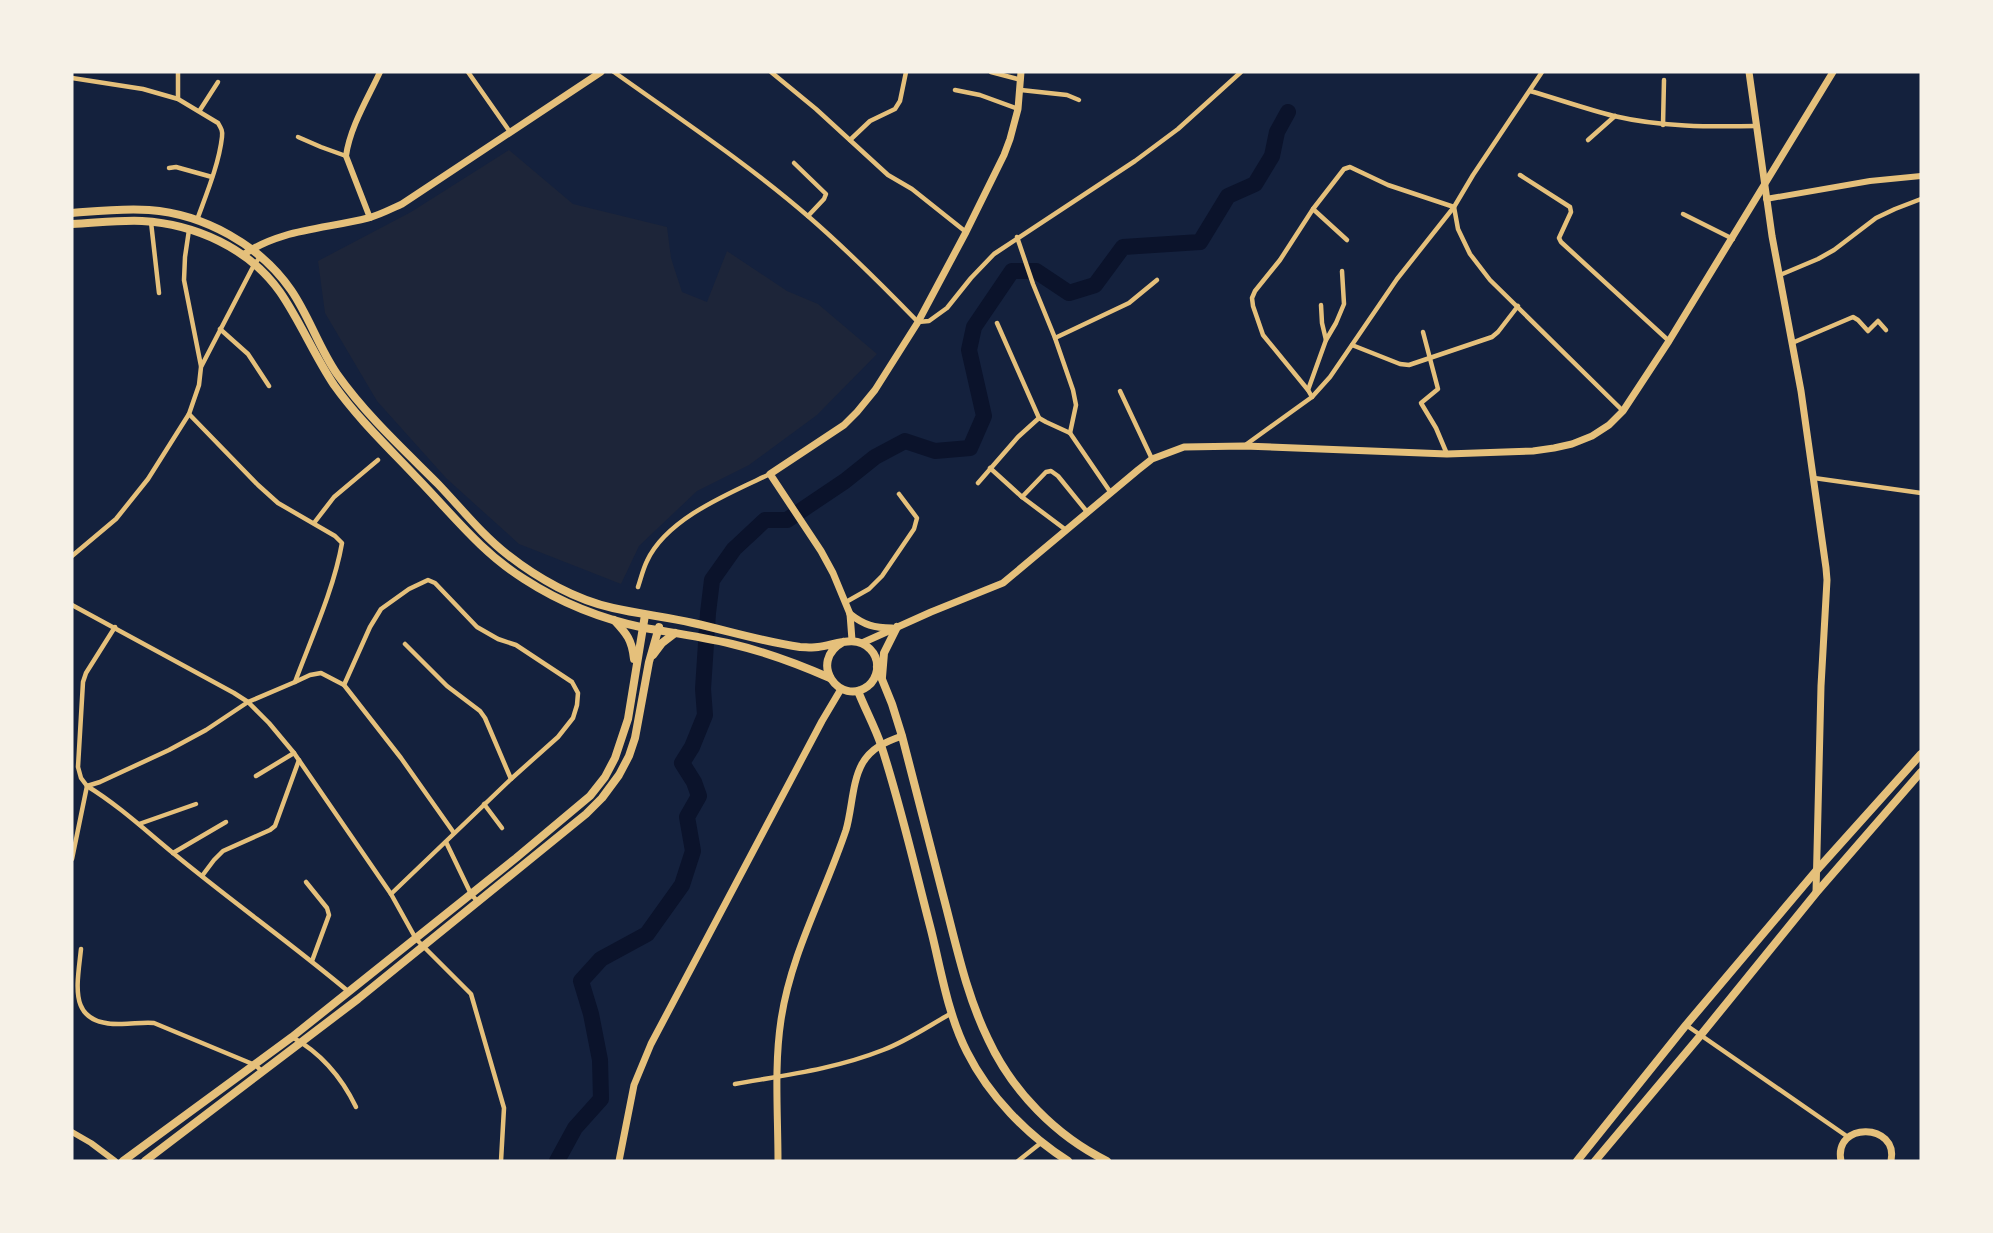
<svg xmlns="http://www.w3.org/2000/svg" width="1993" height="1233" font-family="Cabin,sans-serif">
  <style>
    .green { fill: #1d2539 }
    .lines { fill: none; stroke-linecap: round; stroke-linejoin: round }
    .river { stroke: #0b132b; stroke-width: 16 }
    .minor { stroke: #e5c07b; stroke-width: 4.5 }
    .tertiary { stroke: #e5c07b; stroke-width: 6 }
    .secondary { stroke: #e5c07b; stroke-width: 7 }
    .primary { stroke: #e5c07b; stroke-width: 8 }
  </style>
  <rect width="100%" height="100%" fill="#14213d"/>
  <!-- green -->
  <polygon class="green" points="509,150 573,204 667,227 671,258 682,292 707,302 727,251 787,291 818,304 877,354 817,415 749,465 697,491 639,546 621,584 519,544 446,478 377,401 325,313 318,261 411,212"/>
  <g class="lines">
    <!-- river -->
    <polyline class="river" points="557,1161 575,1128 601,1099 600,1060 591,1014 581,981 601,959 647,934 682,885 693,851 687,817 699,796 694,782 682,763 692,747 705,715 703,689 708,613 712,580 734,549 765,520 787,520 845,481 875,457 905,441 935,451 970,448 984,416 969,350 974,327 1012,271 1036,271 1069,293 1095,285 1123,247 1200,242 1228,196 1255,184 1272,156 1277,132 1288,112"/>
    <!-- minor -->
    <g class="minor">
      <polyline points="178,72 178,99"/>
      <polyline points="468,72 510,132"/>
      <path d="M614 72C680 119 748 164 809 217 847 250 883 286 918 322L929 321 947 308 971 278 994 254 1135 161 1178 129 1241 72"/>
      <polyline points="771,72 816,109 888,175 912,189 966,232"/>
      <polyline points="991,72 1021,80"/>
      <path d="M72 78 143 89 178 99 218 123C221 128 223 131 222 137 219 164 206 195 197 220"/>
      <polyline points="955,90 980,95 1018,109"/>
      <polyline points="1021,90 1067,95 1079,100"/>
      <path d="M1530 91C1558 99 1586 109 1614 116 1661 127 1709 127 1757 126"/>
      <polyline points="200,110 218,82"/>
      <polyline points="1663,125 1664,80"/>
      <polyline points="298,137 321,147 346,156"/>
      <polyline points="850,140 870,121 895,109 900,101 906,72"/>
      <polyline points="1588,140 1615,116"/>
      <polyline points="794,163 826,194 824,199 808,216"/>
      <polyline points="169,168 176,167 212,177"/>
      <polyline points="1520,175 1570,207 1571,212 1559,238 1561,242 1669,341"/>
      <polyline points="1313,209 1347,240"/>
      <polyline points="1683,214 1733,239"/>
      <polyline points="151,222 159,293"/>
      <polyline points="189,230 185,257 184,280 201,366"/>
      <polyline points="1017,237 1033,284 1055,338 1073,390 1076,405 1070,433"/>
      <polyline points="1780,275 1818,259 1834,250 1876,218 1895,209 1921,199"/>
      <polyline points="1321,305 1322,323 1326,340"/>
      <polyline points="997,323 1039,418 1046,422 1070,433 1111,493"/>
      <polyline points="220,329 248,354 269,386"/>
      <polyline points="1423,332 1438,389 1421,403 1436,428 1447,454"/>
      <polyline points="1055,338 1129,303 1157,280"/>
      <polyline points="1792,343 1853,317 1858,320 1868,331 1878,321 1886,330"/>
      <polyline points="1352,345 1400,364 1409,365 1492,337 1498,332 1518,306"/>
      <polyline points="1308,390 1326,340 1336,323 1344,304 1342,271"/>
      <polyline points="1120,391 1152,459"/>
      <polyline points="1312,397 1308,390 1263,335 1253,306 1252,298 1255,291 1280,260 1313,209 1344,169 1350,167 1388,185 1454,207 1458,229 1470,254 1490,280 1623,411"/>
      <polyline points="1244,446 1312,397 1330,377 1397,279 1454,207 1473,175 1542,72"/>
      <polyline points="990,468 1022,497"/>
      <polyline points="1814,478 1921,493"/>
      <polyline points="978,483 1018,437 1039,418"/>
      <polyline points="314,523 334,497 378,460"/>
      <polyline points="1066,530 1022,497 1046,472 1051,471 1058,476 1088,513"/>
      <polyline points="72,556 116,519 148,479 189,414 199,385 201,367 254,265 260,257"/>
      <path d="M638 587C641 578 643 569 647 561 667 518 730 493 770 474"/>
      <polyline points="846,602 869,589 882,576 914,529 917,518 899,494"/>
      <polyline points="72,605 234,693 248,702 269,723 294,753 391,894 416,939 471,994 504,1108 501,1161"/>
      <path d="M115 627 86 673 83 682 78 767 81 778 87 786C118 805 145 830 173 853 231 901 292 944 349 992"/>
      <polyline points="405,644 447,686 480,711 485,718 511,779"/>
      <polyline points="295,682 310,675 321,673 344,685 401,758 454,833"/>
      <polyline points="344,685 370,627 381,609 409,589 428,580 435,583 477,627 498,639 516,645 572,682 578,693 577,705 573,718 558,737 511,779 391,894"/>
      <polyline points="256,776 294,753"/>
      <path d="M87 786 100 782 169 750 206 730 248 702 295 682C311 639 334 589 342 543L335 536 278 503 258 485 189 414"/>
      <polyline points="484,804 502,828"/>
      <polyline points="139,824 196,804"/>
      <polyline points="446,842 471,894 478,902"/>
      <polyline points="173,853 226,822"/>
      <polyline points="72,859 87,786"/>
      <polyline points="202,876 214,860 223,851 270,830 275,826 299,760"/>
      <polyline points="306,882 327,908 329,915 312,961"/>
      <path d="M81 949C77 987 67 1026 122 1024 133 1024 143 1022 154 1023L255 1065 263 1072"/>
      <polyline points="1686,1025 1848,1137"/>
      <path d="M292 1037C321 1053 342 1078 356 1107"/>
      <path d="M735 1084C786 1075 835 1069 883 1050 907 1041 930 1025 952 1013"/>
      <polyline points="1018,1161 1042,1142"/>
    </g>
    <!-- tertiary -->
    <g class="tertiary">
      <polyline points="1766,199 1870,181 1921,176"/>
      <path d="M370 218 346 156C350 127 368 98 380 72"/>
      <polyline points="72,1132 91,1143 115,1161"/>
    </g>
    <!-- secondary -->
    <g class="secondary">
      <polyline points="1749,72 1772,236 1801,391 1826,568 1827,580 1821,686 1816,893"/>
      <path d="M243 255C280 229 325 229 368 218 380 215 391 209 402 204L601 72"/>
      <path d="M850 614C864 625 874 628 892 628"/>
      <polyline points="852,640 850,614 833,573 821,551 770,474 844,425 857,412 875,390 918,322 966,232 1004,155 1010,139 1018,109 1021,72"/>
      <polyline points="862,643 931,612 1003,583 1138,470 1152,459 1184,447 1244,446 1447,454 1533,451 1554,448 1572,444 1592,436 1609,425 1623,411 1669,341 1833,72"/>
      <polyline points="619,1161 634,1085 651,1044 822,721 841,689"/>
      <path d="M778 1161C778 1114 774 1066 781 1020 791 953 825 893 846 830 852 810 852 782 862 764 871 748 885 742 902 736"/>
      <path d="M1841 1161C1833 1121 1899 1123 1891 1161"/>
    </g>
    <!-- primary -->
    <g class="primary">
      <path d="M72 213C97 211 124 208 149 210 204 214 260 245 291 290 309 316 319 348 337 374 366 415 402 448 438 484 461 508 482 535 508 555 537 578 576 600 613 608 639 614 667 617 693 623 729 631 764 642 800 647 806 647 812 648 818 647 835 645 856 634 870 649 876 655 878 662 877 670 876 676 873 682 868 686 840 707 807 662 843 642"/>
      <path d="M72 224C95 223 119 220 142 221 195 224 249 248 280 292 300 321 314 355 334 385 359 420 389 448 418 479 452 514 482 553 524 579 561 603 601 619 645 628 674 633 703 637 732 644 766 652 798 664 830 678"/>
      <path d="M614 620C627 634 632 640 634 659"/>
      <polyline points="653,655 662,643 675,633"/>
      <path d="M877 667 892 704 902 736C916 789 929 842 943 895 956 944 966 994 988 1039 1012 1091 1056 1136 1107 1161"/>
      <polyline points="882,677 884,653 897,627"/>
      <path d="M858 691C865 709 875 727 881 745 901 806 915 869 931 930 941 970 948 1015 967 1052 989 1096 1027 1135 1068 1161"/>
      <polyline points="123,1161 292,1037 516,858 590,796 605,777 615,758 628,719 645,615"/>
      <polyline points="145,1161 358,999 586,814 602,798 619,775 629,756 635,738 649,662 659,627"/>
      <polyline points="1577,1161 1686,1025 1816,871 1921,754"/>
      <polyline points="1595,1161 1700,1036 1816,893 1921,772"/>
    </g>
  </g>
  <!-- border -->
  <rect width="1993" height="1233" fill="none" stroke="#f6f1e7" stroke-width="147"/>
</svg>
